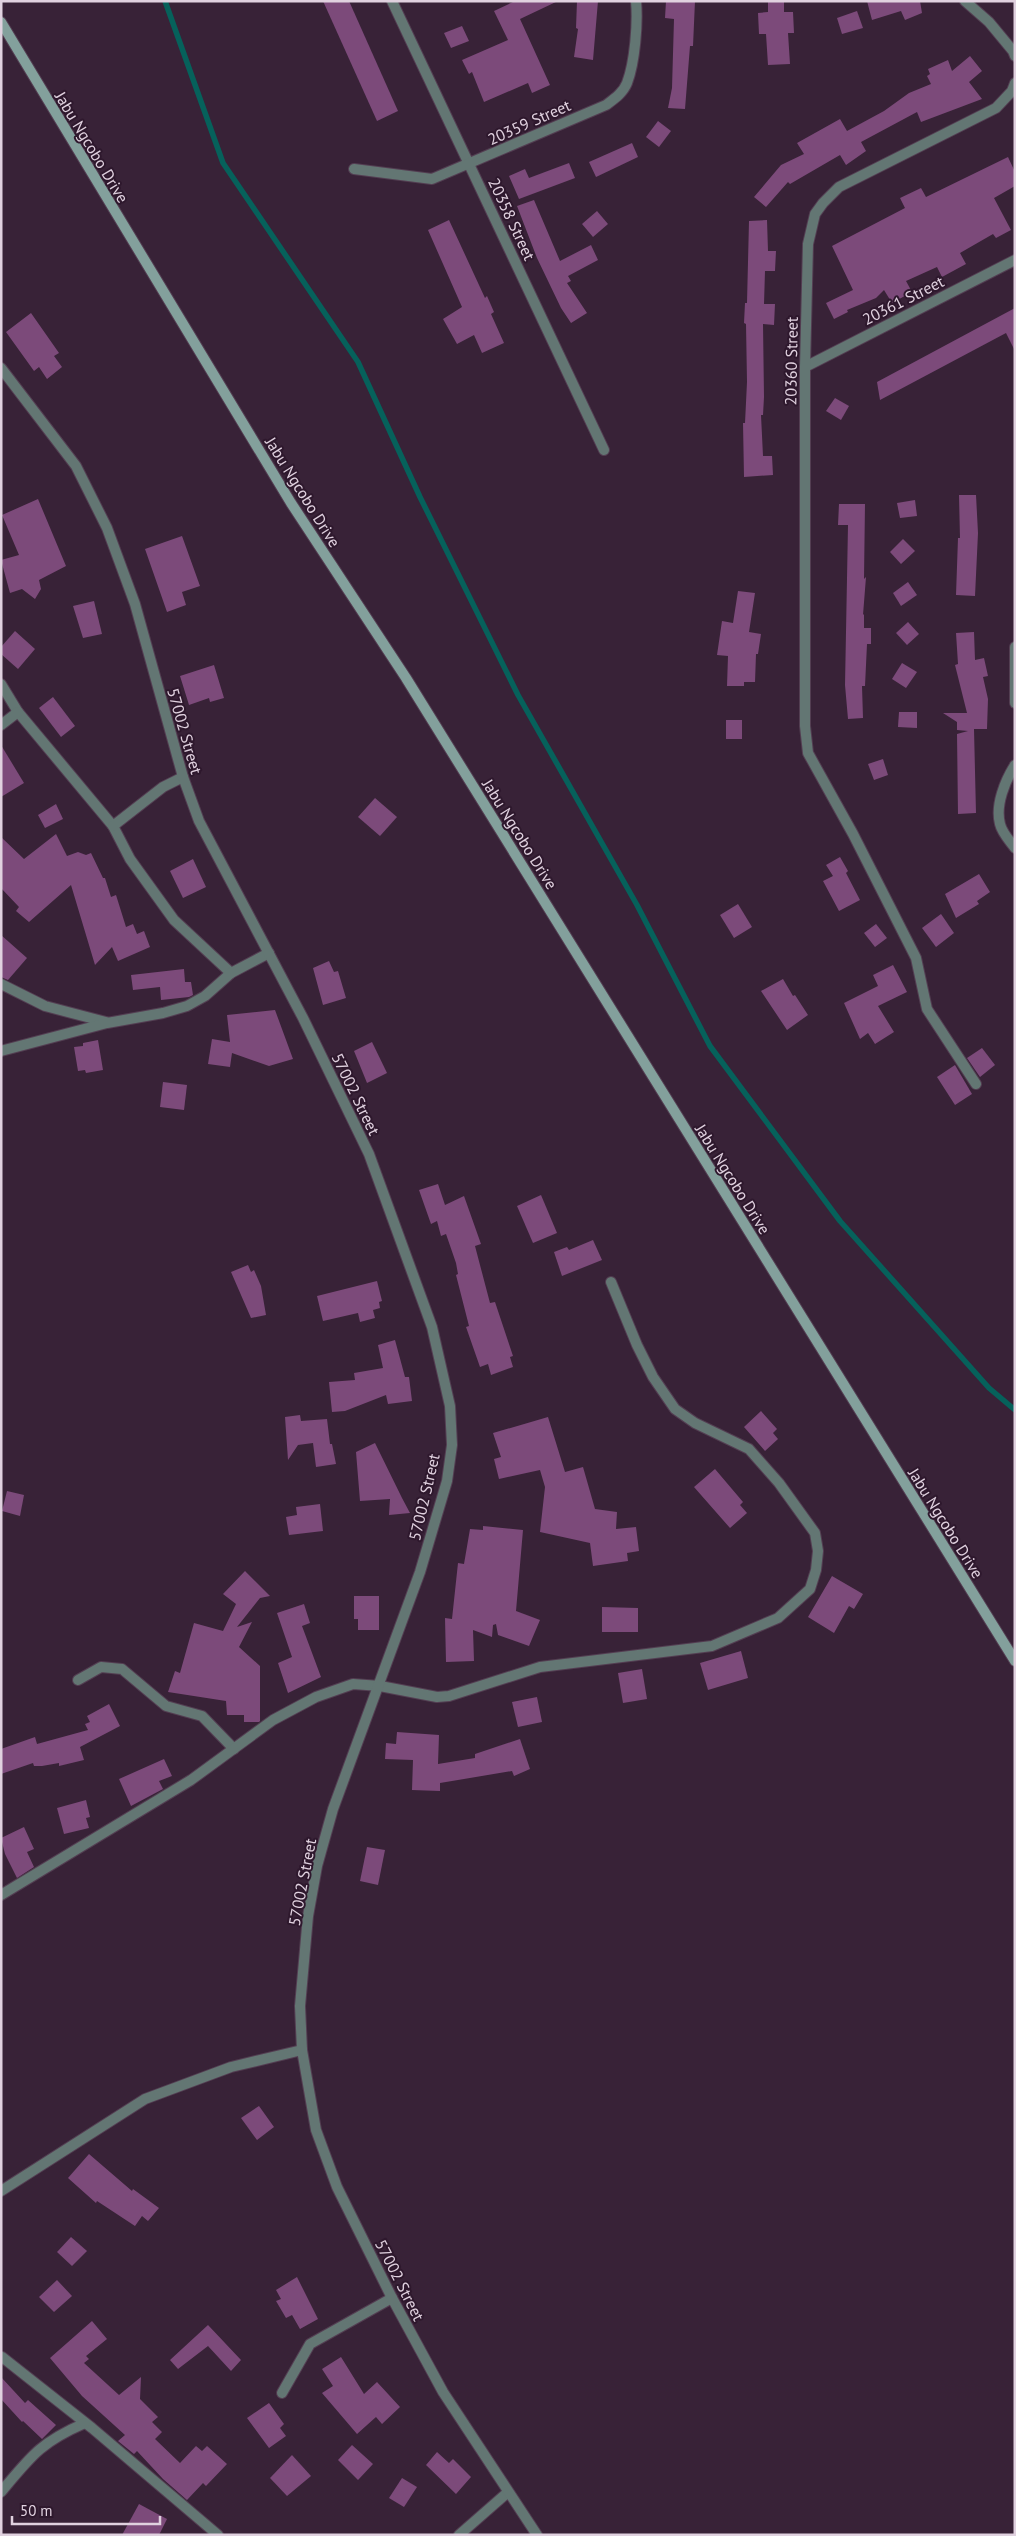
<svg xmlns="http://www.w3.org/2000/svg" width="1016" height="2536" font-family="'PT Sans',sans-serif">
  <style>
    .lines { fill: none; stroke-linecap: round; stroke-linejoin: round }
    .stream { stroke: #06615b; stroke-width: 5.5 }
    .building { fill: #7c4a7a }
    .minor-casing { stroke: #533e52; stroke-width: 12 }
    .tertiary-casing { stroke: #533e52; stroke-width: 12 }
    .secondary-casing { stroke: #533e52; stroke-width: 12 }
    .minor { stroke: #637673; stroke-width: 10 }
    .tertiary { stroke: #637673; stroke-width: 10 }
    .secondary { stroke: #83a09c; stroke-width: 10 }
    .labels { text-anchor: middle; stroke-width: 4; stroke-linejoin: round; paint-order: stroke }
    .street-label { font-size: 16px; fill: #e0d1df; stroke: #2e182d }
  </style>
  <rect width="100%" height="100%" fill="#382237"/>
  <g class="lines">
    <!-- stream -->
    <polyline class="stream" points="165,1 223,163 358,362 420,497 518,695 637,905 710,1046 840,1221 989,1388 1015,1410"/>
  </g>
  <!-- building -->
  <g class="building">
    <polygon points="323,1 349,1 398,111 377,121"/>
    <polygon points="515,1 558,1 520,19 550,85 532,93 528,83 484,102 472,72 469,74 462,60 508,40 494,11"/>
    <polygon points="577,1 598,1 593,60 574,57 578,29 576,28"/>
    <polygon points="666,1 695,1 693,46 690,46 685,109 668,108 672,88 674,19 665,18"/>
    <polygon points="768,1 784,1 784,12 793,12 794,33 788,33 790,64 768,65 766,34 759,34 758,13 768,12"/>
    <polygon points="867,1 920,1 922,13 905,20 901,11 872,20"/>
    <polygon points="857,11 863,28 842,34 837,18"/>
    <polygon points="462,26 469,41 451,48 444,33"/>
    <polygon points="970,56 982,71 969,82 982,99 921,122 917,112 861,142 866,151 846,165 840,155 790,184 788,182 766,207 754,197 781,165 804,154 797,143 840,119 847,131 884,111 909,93 931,84 927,76 930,74 928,69 948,60 952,71"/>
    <polygon points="658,121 671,131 659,147 646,137"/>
    <polygon points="632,143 638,157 596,177 589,162"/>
    <polygon points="1008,157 1015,172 1015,186 994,198 1011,230 996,238 993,234 960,253 966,264 942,277 937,267 906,281 912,292 892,303 884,290 876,298 847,310 848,312 834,319 826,303 853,290 832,246 905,208 900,198 921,188 926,197"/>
    <polygon points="569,163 575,178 519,199 509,176 525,169 529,178"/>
    <polygon points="534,200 560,261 591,245 598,260 568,276 571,281 567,283 587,313 571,323 561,308 537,258 517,206"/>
    <polygon points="597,211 608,224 593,237 582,224"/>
    <polygon points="449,220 485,298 487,296 494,312 491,314 504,343 482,353 474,335 457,344 443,319 462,307 428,230"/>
    <polygon points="767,220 768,251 776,251 775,271 765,271 764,304 775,304 774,325 763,324 764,397 763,415 761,415 763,456 772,456 773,475 744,477 743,423 745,423 747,382 746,324 744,323 745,303 747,303 749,221"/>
    <polygon points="1015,308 1015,351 1006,333 880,400 877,382"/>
    <polygon points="31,313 59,353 54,356 62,367 47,379 39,367 34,371 6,332"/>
    <polygon points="835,398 849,406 841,420 826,411"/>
    <polygon points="959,495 976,495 978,533 975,596 956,595 958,538 960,538"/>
    <polygon points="38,499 66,566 39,580 41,589 35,599 22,589 10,593 1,560 19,555 2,515"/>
    <polygon points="915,500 917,516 900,518 897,503"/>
    <polygon points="839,504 865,504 864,579 866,577 863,615 864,614 864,628 871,628 871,644 867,644 865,686 862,686 863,718 848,719 845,685 848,525 838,525"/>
    <polygon points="182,536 200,586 182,592 186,605 167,612 145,549"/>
    <polygon points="903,539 915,551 901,564 890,552"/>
    <polygon points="908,582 917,595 901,606 893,593"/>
    <polygon points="738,591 755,593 749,632 761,634 758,654 756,654 755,682 744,682 744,686 727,686 728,656 717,655 722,621 733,623"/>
    <polygon points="94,601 102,634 83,638 73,606"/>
    <polygon points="908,622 919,634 907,645 896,633"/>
    <polygon points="15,631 35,649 18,669 1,654 1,647"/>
    <polygon points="974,632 975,660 984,658 988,676 983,677 988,699 987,729 974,729 976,813 958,814 957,734 968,731 957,730 957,722 943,713 967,713 955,665 958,664 956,633"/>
    <polygon points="902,663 917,672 906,688 892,679"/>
    <polygon points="214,665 224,698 210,702 209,698 189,705 180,676"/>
    <polygon points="53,697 75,726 61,737 39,708"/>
    <polygon points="899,712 917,712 917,728 898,727"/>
    <rect x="726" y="720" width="16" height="19"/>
    <polygon points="1,745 24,783 1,797"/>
    <polygon points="883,759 888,775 874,780 868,764"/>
    <polygon points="375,798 397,817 380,836 358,817"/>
    <polygon points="56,804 63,819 45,828 38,815"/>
    <polygon points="56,834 67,856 78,852 86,855 91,853 103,878 105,878 111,897 116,895 126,927 133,924 137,934 144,931 150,947 118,961 112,947 95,965 71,885 29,922 16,911 19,907 1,888 1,837 24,859"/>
    <polygon points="840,857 848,871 846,873 860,900 839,911 823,881 833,876 826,865"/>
    <polygon points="193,859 206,887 183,898 170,871"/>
    <polygon points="979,874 990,892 977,901 979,904 956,918 945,894"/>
    <polygon points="738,904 752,927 734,938 720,915"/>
    <polygon points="941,914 954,933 936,947 922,928"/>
    <polygon points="876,924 887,938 875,947 864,933"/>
    <polygon points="1,935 27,958 8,980 1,977"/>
    <polygon points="329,961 334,972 338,971 346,998 323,1005 313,968"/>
    <polygon points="893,965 907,992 878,1006 894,1032 875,1044 868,1033 860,1039 844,1003 878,986 873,975"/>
    <polygon points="184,969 185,982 191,982 193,995 189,997 161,1000 160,987 133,990 131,975"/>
    <polygon points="783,979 793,996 795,995 808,1015 787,1030 761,991"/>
    <polygon points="275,1010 293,1059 269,1066 232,1053 230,1067 208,1064 212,1039 230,1042 227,1015"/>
    <polygon points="98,1040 103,1070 86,1073 85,1070 78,1071 74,1047 83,1046 83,1043"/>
    <polygon points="372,1042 387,1073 367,1083 354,1051"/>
    <polygon points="982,1048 995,1065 980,1077 967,1058"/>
    <polygon points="955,1065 972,1094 955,1105 937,1077"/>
    <polygon points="163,1082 187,1085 184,1110 160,1107"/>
    <polygon points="438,1184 445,1205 464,1196 481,1244 475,1246 490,1303 495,1302 513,1356 510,1357 513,1367 491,1375 488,1364 480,1367 466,1327 469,1326 456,1275 458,1274 456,1263 446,1234 441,1236 437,1221 431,1224 419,1190"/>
    <polygon points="541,1195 557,1233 533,1243 517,1206"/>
    <polygon points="593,1240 602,1260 562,1276 554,1252 567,1247 569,1250"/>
    <polygon points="248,1265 251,1272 254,1270 261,1286 266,1315 251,1318 231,1272"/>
    <polygon points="377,1281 382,1301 379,1302 380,1308 373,1310 375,1318 360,1322 358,1313 323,1321 317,1296"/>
    <polygon points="395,1340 405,1377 409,1377 412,1401 388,1404 386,1395 345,1411 332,1412 329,1382 355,1380 354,1373 383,1368 378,1345"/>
    <polygon points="761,1411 777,1429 773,1433 778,1439 765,1451 744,1427"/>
    <polygon points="300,1415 301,1421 327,1419 330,1444 332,1444 336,1464 316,1467 313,1443 298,1445 288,1460 285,1417"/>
    <polygon points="548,1417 565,1472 583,1467 595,1509 617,1512 616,1529 636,1527 639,1551 627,1553 628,1561 593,1566 590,1543 540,1532 545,1487 540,1470 499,1479 494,1459 501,1457 493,1433"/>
    <polygon points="375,1443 402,1498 410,1513 389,1515 390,1499 360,1501 356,1452"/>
    <polygon points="715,1469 743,1502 740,1505 747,1513 730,1528 694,1487"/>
    <polygon points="7,1491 24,1495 20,1516 2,1511"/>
    <polygon points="320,1504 323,1531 289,1535 286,1517 297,1515 296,1507"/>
    <polygon points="483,1526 523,1530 516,1611 540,1620 529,1646 498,1635 496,1624 493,1625 492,1637 473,1630 474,1661 446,1662 445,1618 452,1619 458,1563 464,1564 470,1529 483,1530"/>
    <polygon points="245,1571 270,1596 260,1598 237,1627 252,1622 239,1647 260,1666 260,1721 259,1722 244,1722 244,1715 227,1715 226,1701 168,1692 175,1671 180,1673 194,1623 223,1631 236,1604 223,1594"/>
    <polygon points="832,1576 863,1594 854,1609 849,1606 834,1633 808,1617"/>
    <polygon points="354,1596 379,1596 379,1630 358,1630 358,1619 354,1619"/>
    <polygon points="304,1604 310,1623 302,1626 321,1677 288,1693 278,1663 292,1657 277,1613"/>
    <polygon points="602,1607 638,1608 638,1632 602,1632"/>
    <polygon points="741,1651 748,1678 708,1690 700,1663"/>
    <polygon points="642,1669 647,1699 623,1703 618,1673"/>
    <polygon points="537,1697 542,1722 518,1727 512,1702"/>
    <polygon points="109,1704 120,1726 80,1747 84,1760 59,1766 59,1763 42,1766 34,1766 33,1763 1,1774 1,1749 35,1737 37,1744 88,1730 85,1724 90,1722 87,1716"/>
    <polygon points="397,1732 439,1735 438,1764 475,1758 475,1754 520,1739 530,1769 514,1776 512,1771 440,1783 440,1791 412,1790 413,1760 385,1759 386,1743 396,1744"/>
    <polygon points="164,1759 172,1776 159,1781 163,1789 131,1806 119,1779"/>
    <polygon points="86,1800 90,1817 86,1818 89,1828 64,1834 57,1808"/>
    <polygon points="24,1827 34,1849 27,1852 34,1867 17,1878 5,1854 1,1838"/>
    <polygon points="367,1847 385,1850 378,1885 360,1881"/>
    <polygon points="259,2106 274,2127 257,2140 241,2118"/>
    <polygon points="89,2154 132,2191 133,2189 159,2208 148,2221 142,2216 135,2226 97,2201 96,2203 68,2178"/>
    <polygon points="71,2237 87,2251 72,2266 57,2252"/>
    <polygon points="297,2277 318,2319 300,2329 292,2315 286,2318 276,2301 281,2299 276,2290"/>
    <polygon points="57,2280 72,2296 54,2312 39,2297"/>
    <polygon points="92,2321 107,2339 86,2356 89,2359 84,2363 119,2395 141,2377 140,2399 158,2417 152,2422 162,2432 155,2439 180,2463 196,2446 202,2451 207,2446 227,2464 206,2486 203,2483 187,2500 163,2479 137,2451 134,2454 118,2441 125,2435 82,2396 50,2358"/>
    <polygon points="208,2325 241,2360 231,2371 208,2346 178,2369 170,2360"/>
    <polygon points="341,2357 364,2394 377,2382 400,2407 382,2424 376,2417 357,2434 322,2393 333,2386 322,2369"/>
    <polygon points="1,2377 25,2403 28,2400 56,2425 42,2439 23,2421 22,2422 1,2399"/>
    <polygon points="269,2403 284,2424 280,2428 286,2436 269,2448 247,2418"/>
    <polygon points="352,2445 373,2464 358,2480 338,2460"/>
    <polygon points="437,2452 449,2463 453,2459 471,2477 456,2494 426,2465"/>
    <polygon points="292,2455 311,2476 287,2496 270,2478"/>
    <polygon points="402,2478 417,2487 404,2507 389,2498"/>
    <polygon points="139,2504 167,2519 159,2535 122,2535"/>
  </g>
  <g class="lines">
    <defs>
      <g id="minor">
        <polyline points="392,1 604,450"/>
        <polyline points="965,1 989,22 1013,51 1015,56"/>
        <path d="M354 169 432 179 606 105C614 99 623 93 627 83 635 62 638 23 636 1"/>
        <polyline points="805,367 1015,260"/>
        <polyline points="1015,647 1015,703"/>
        <polyline points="1,684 18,712 113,826 130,859 174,920 231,973"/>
        <polyline points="1,725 18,712"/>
        <path d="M1015 765C1005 781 995 805 1000 824 1002 833 1010 841 1015 848"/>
        <polyline points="113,826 163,787 183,777"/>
        <polyline points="1,984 45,1006 106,1022"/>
        <polyline points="1,1051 107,1023 163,1013 187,1006 205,996 231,973 269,953"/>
        <polyline points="976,1084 927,1009 916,958 853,834 808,753 805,726 805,367 808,244 815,214 823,203 839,187 996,108 1012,91 1015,83"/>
        <polyline points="78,1680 101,1667 122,1669 166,1706 202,1716 234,1749"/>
        <polyline points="1,1895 191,1780 273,1720 316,1697 353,1684 380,1686 437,1697 449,1696 540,1667 712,1646 778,1618 810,1589 816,1570 818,1551 815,1533 779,1483 749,1449 695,1423 675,1409 653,1377 637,1345 611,1282"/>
        <polyline points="1,2191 145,2099 231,2067 302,2050"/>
        <polyline points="2,2357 92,2428 218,2535"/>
        <polyline points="282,2393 310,2344 392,2298"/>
        <path d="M1 2492C31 2456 41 2442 85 2423"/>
        <polyline points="459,2535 507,2493"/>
      </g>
      <polyline id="tertiary" points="1,368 76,466 107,528 135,604 183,777 199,821 303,1018 369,1154 432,1327 450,1406 452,1445 447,1481 420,1572 333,1809 317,1866 308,1916 300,2006 302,2050 316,2130 337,2187 392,2298 443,2392 537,2535"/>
      <polyline id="secondary" points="1,22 291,503 406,678 1015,1661"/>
    </defs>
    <!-- minor casing -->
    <use href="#minor" class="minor-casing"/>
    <!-- tertiary casing -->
    <use href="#tertiary" class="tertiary-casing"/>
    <!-- secondary casing -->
    <use href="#secondary" class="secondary-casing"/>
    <!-- minor -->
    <use href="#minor" class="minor"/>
    <!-- tertiary -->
    <use href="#tertiary" class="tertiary"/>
    <!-- secondary -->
    <use href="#secondary" class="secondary"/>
  </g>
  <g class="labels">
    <!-- street labels -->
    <g class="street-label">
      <text transform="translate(529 122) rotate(-24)" y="6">20359 Street</text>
      <text transform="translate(92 147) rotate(59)" y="6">Jabu Ngcobo Drive</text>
      <text transform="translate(512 219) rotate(65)" y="6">20358 Street</text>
      <text transform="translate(903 300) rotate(-27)" y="6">20361 Street</text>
      <text transform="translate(791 361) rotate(-89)" y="6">20360 Street</text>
      <text transform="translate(303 492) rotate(58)" y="6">Jabu Ngcobo Drive</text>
      <text transform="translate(185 731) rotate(74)" y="6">57002 Street</text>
      <text transform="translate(520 834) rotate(58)" y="6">Jabu Ngcobo Drive</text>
      <text transform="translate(356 1094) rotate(64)" y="6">57002 Street</text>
      <text transform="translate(733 1179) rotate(58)" y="6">Jabu Ngcobo Drive</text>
      <text transform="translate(424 1497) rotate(-77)" y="6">57002 Street</text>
      <text transform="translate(946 1523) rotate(58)" y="6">Jabu Ngcobo Drive</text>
      <text transform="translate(302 1882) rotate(-79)" y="6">57002 Street</text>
      <text transform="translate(400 2280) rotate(63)" y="6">57002 Street</text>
    </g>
  </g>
  <!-- border -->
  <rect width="1016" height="2536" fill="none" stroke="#e0d1df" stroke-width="5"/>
  <!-- scale -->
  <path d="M12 2516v8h148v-8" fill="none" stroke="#e0d1df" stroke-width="2.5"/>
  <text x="20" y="2516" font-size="15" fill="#e0d1df" stroke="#2e182d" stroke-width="4" paint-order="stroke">50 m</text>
</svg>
